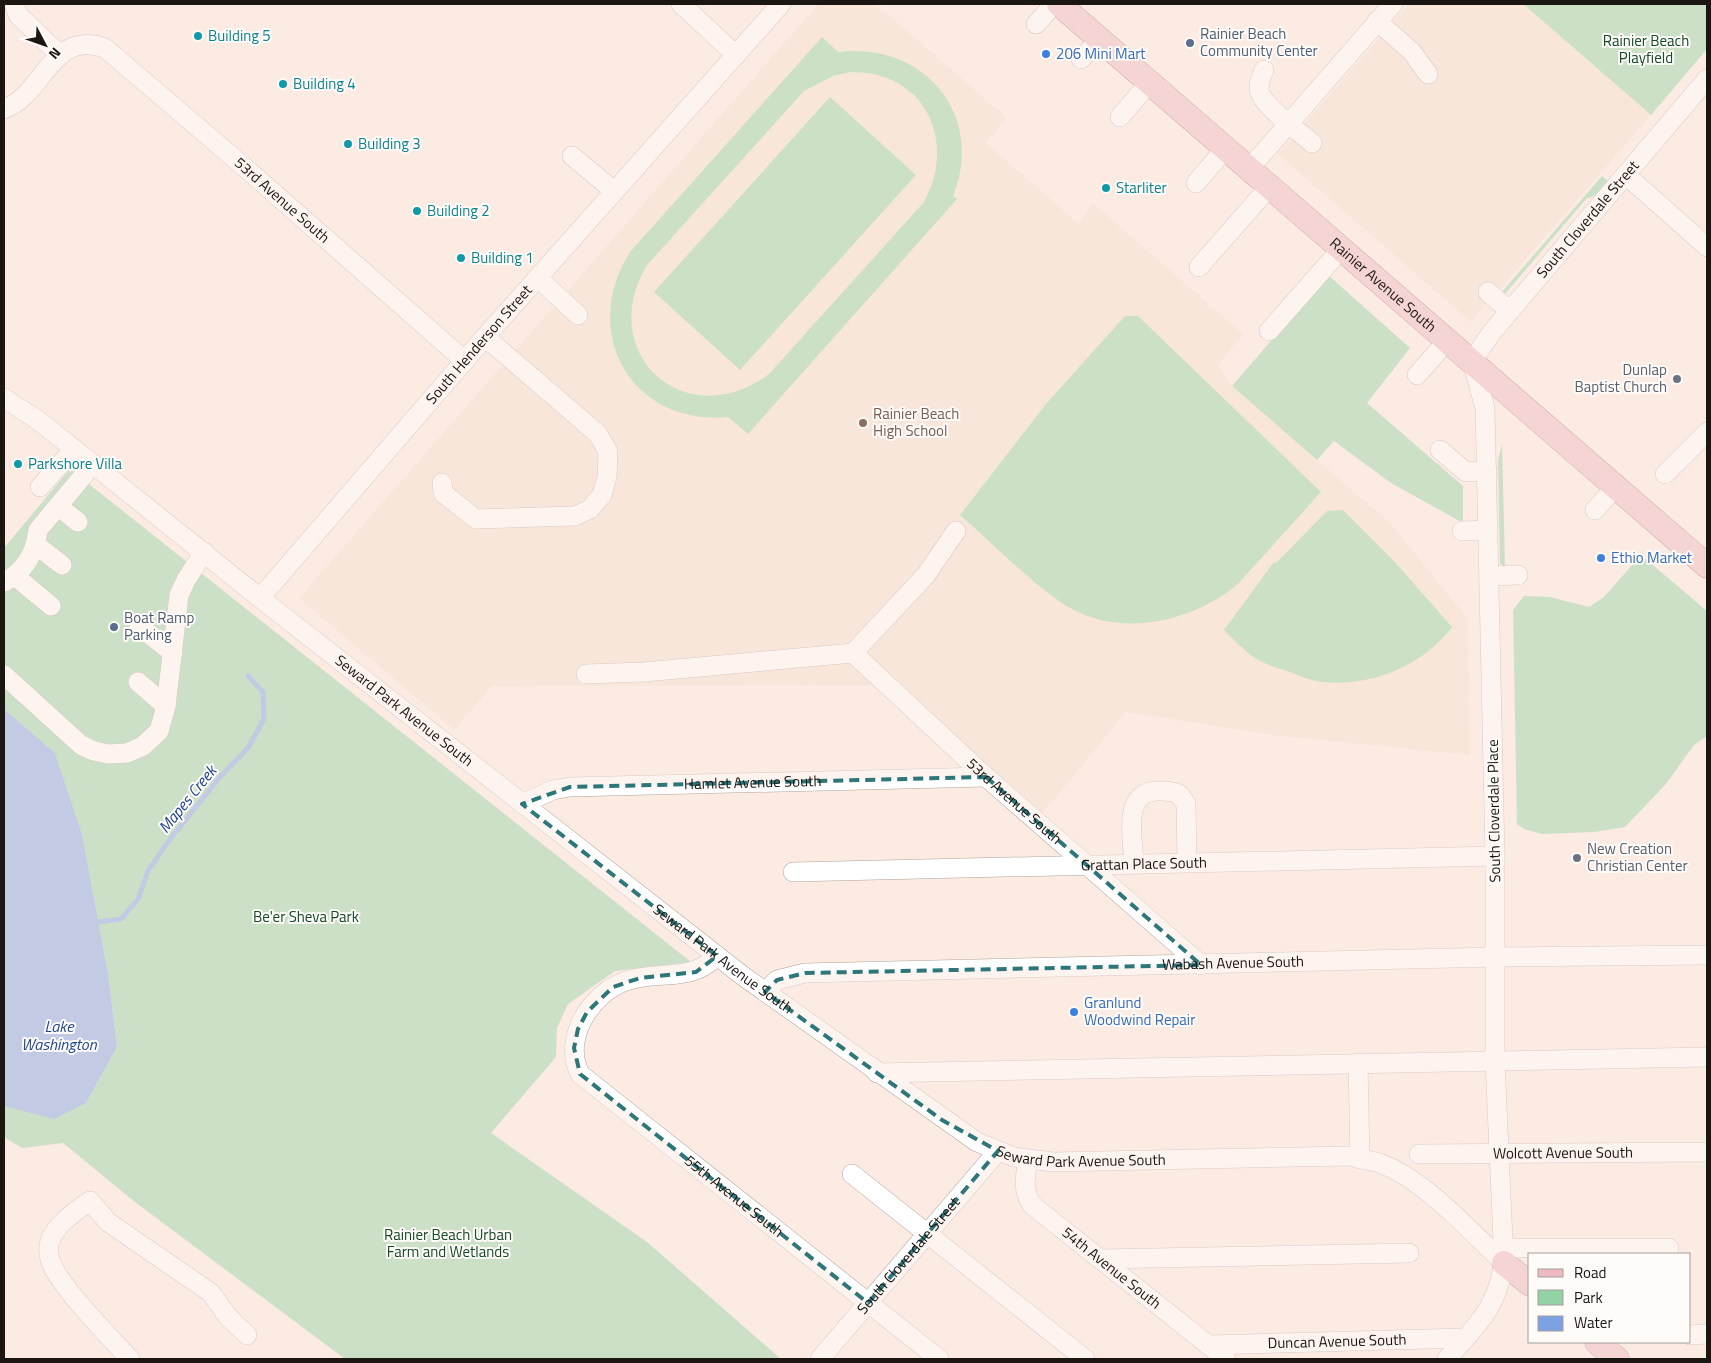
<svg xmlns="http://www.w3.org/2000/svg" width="1711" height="1363" font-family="'Titillium Web',sans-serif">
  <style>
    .education { fill: #f4e1d1 }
    .green { fill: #92d2a4; fill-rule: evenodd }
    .water { fill: #7da2e4 }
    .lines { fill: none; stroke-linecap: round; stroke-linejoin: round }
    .stream { stroke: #7da2e4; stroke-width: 5 }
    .minor-casing { stroke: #b1a29b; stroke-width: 20 }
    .major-casing { stroke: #9b6368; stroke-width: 25 }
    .minor { stroke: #fff; stroke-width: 19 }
    .major { stroke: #ecbac0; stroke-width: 24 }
    .marked { fill: none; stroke: #2d7679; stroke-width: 4; stroke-dasharray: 10 6; stroke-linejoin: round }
    .culture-dot { fill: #0f9aa8; stroke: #fefbf9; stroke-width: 2 }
    .service-dot { fill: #5c6f8a; stroke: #fefbf9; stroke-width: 2 }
    .shop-dot { fill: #3f7fe0; stroke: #fefbf9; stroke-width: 2 }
    .worship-dot { fill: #6b7280; stroke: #fefbf9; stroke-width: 2 }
    .education-dot { fill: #8d6e63; stroke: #fefbf9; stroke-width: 2 }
    .labels { text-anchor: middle; stroke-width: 4; stroke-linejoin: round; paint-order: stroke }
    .service-label { font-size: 15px; fill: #4e5e75; stroke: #fefbf9; text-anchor: start }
    .culture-label { font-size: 15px; fill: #0d838f; stroke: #fefbf9; text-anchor: start }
    .park-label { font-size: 15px; fill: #134a29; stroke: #fefbf9 }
    .shop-label { font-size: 15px; fill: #366cbe; stroke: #fefbf9; text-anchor: start }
    .street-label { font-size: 15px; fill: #1c1613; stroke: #fefbf9 }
    .worship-label { font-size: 15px; fill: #5b616d; stroke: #fefbf9; text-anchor: end }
    .education-label { font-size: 15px; fill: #785e54; stroke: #fefbf9; text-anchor: start }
    .water-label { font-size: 16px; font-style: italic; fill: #1d4693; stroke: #fefbf9 }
  </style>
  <rect width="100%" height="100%" fill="#fbebe3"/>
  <!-- education -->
  <g class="education">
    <polygon points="818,4 876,4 1007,118 986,143 1079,224 1093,203 1243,334 1218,365 1232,386 1391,524 1468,619 1470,755 1272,735 1126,712 1043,813 893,687 866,685 492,686 454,730 299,598"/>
    <polygon points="1409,4 1523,4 1651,115 1471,322 1278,154"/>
  </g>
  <!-- green -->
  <g class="green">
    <polygon points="1523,4 1707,4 1707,49 1651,115"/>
    <path d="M822 37 838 52C923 41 986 114 953 196L957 199 748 434 728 417C631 426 579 332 630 252ZM850 72C857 73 866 72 873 74 935 87 952 152 924 202L769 374C686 436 594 354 647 265L804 91 833 76Z"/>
    <polygon points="830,97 916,175 740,370 654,292"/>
    <polygon points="1602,176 1608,181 1596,195 1586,199 1504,295 1501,293"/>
    <polygon points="1328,275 1410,348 1367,403 1463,486 1463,523 1391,483 1334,441 1317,460 1232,386"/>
    <path d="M1125 316H1138L1321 492 1237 585C1189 624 1113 640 1059 601 1025 577 992 543 960 515L1046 404Z"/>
    <polygon points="1502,444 1505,567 1500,563 1498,461"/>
    <polygon points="70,469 691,962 615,971 568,1004 557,1028 556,1057 491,1133 647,1242 781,1359 345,1359 135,1202 63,1143 22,1148 4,1137 4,1106 25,1111 86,1103 117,1047 108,973 82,834 55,753 4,709 4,548"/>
    <path d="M1343 510 1394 561 1452 627C1423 666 1371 687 1323 682 1311 681 1298 675 1287 671 1275 668 1262 663 1252 656 1242 649 1233 638 1224 630L1274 562 1276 563 1327 511Z"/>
    <polygon points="1641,555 1707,611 1707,736 1694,745 1666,784 1625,827 1594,832 1542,834 1524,829 1517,824 1513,610 1524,596 1550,597 1589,607 1604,597"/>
  </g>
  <!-- water -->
  <polygon class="water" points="4,709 55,753 82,834 108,973 117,1047 86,1103 54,1119 4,1106"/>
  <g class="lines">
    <!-- stream -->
    <polyline class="stream" points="92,923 121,919 138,899 148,871 167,843 220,777 248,748 264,719 263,692 248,676"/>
    <defs>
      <g id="minor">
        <polyline points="14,4 18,15 60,55"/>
        <polyline points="681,4 736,55"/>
        <polyline points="1377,21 1412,52 1428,74"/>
        <polyline points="1036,24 1054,4"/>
        <polyline points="1081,59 1100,39"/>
        <path d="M1264 70C1261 78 1257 85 1260 93 1266 109 1299 131 1312 143"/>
        <path id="s1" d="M4 109C44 95 51 29 105 48L242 165 465 361"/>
        <polyline points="1120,117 1150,82"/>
        <polyline points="572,156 614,191"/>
        <polyline points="1250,168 1393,4"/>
        <polyline points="1626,175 1707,247"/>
        <polyline points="1196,183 1226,148"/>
        <polyline points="1199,267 1270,186"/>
        <polyline points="538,278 578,315"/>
        <polyline points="1488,292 1510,311"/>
        <polyline points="1269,331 1342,248"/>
        <polyline points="1417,375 1448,340"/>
        <path id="s2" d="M4 398 39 421 260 598 743 976 977 1142 1014 1157 1053 1162 1349 1156C1359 1159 1369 1160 1379 1163 1423 1178 1470 1231 1504 1263"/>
        <polyline points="1440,450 1466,472 1487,471"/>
        <polyline points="1665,474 1707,432"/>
        <polyline points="442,483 443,493 476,519 575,516 590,509 602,495 607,477 608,452 598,434 485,337"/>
        <polyline points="40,487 74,449"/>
        <polyline points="58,506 78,522"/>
        <polyline points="1595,510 1616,486"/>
        <polyline points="1462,531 1488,530"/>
        <polyline points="36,545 62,565"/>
        <polyline points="15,576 51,606"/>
        <polyline points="1489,576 1518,575"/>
        <path d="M4 582C25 571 35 554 38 530L93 464"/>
        <path id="s3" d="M260 598 485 337 781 4"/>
        <polyline points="139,626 173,653"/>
        <path id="s4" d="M853 653 986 777 1201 965"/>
        <polyline points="586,674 644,672 853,653 926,575 956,531"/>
        <polyline points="4,675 81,745 94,751 108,754 127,753 143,746 159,731 166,706 179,595 186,580 204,552"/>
        <polyline points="138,682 166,706"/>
        <path id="s5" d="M522 804 553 790 570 787 986 777"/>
        <path d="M1134 863C1133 840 1122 793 1156 791 1164 791 1171 790 1179 794L1186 804 1187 862"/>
        <path id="s6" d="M793 872 1495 856"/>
        <path id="s7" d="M717 956C691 983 659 970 626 981 591 993 562 1038 580 1074L939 1359"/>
        <path id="s8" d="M765 992 777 980 805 973 1496 957 1707 955"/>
        <polyline points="1358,1063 1360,1159"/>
        <polyline points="877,1073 1707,1057"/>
        <path id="s9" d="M1419 1154 1707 1152"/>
        <path id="s10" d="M1028 1160C1025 1177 1022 1190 1032 1205L1226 1359"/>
        <polyline points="852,1174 1085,1359"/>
        <polyline points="1504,1248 1669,1248"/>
        <polyline points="1101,1259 1409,1253"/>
        <polyline points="1690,1335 1707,1334"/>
        <path id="s11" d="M1208 1345 1465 1338"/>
        <path d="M130 1359C107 1334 72 1299 55 1271 50 1262 47 1251 50 1241 56 1224 76 1211 90 1201L108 1222 211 1293 228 1317 247 1335"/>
        <path id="s12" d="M820 1359 998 1151"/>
        <path id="s13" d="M1447 1359C1477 1325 1496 1310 1504 1263L1495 1061V856L1485 408 1472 361 1492 332 1707 79"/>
      </g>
      <g id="major">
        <path id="s14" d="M1059 4 1707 566"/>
        <polyline points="1504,1263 1530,1284"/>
        <polyline points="1597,1342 1617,1359"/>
      </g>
    </defs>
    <!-- minor casing -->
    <use href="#minor" class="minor-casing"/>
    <!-- major casing -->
    <use href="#major" class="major-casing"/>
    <!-- minor -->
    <use href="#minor" class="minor"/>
    <!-- major -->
    <use href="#major" class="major"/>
  </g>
  <!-- marked area -->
  <path d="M0 0H1711V1363H0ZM986 777 1201 965 805 973 777 980 765 992 942 1120 998 1151 868 1303 580 1074 574 1048 578 1029 587 1012 613 987 640 978 696 972 717 956 522 804 570 787Z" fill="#fbebe3" fill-opacity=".55" fill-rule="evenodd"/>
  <path class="marked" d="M986 777 1201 965 805 973 777 980 765 992 942 1120 998 1151 868 1303 580 1074 574 1048 578 1029 587 1012 613 987 640 978 696 972 717 956 522 804 570 787Z"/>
  <!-- markers -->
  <g class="culture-dot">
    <circle cx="198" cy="36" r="5"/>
    <circle cx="283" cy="84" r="5"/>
    <circle cx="348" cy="144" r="5"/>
    <circle cx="1106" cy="188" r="5"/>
    <circle cx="417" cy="211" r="5"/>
    <circle cx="461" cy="258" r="5"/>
    <circle cx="18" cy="464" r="5"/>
  </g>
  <g class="service-dot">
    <circle cx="1190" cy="43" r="5"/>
    <circle cx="114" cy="627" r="5"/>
  </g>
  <g class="shop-dot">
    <circle cx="1046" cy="54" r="5"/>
    <circle cx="1601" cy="558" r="5"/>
    <circle cx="1074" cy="1012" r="5"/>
  </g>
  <g class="worship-dot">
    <circle cx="1677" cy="379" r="5"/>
    <circle cx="1577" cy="858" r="5"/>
  </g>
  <circle class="education-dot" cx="863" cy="423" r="5"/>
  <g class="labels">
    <!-- service labels -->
    <g class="service-label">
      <text x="1200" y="39">Rainier Beach<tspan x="1200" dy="17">Community Center</tspan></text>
      <text x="124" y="623">Boat Ramp<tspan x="124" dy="17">Parking</tspan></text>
    </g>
    <!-- culture labels -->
    <g class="culture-label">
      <text x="208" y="41">Building 5</text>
      <text x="293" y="89">Building 4</text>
      <text x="358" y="149">Building 3</text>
      <text x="1116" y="193">Starliter</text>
      <text x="427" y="216">Building 2</text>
      <text x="471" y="263">Building 1</text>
      <text x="28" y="469">Parkshore Villa</text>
    </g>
    <!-- park labels -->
    <g class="park-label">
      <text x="1646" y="46">Rainier Beach<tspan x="1646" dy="17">Playfield</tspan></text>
      <text x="306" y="922">Be'er Sheva Park</text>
      <text x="448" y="1240">Rainier Beach Urban<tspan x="448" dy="17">Farm and Wetlands</tspan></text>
    </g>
    <!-- shop labels -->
    <g class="shop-label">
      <text x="1056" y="59">206 Mini Mart</text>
      <text x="1611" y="563">Ethio Market</text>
      <text x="1084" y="1008">Granlund<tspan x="1084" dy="17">Woodwind Repair</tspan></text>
    </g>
    <!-- street labels -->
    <g class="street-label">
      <text dy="5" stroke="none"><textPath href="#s1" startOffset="360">53rd Avenue South</textPath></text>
      <text dy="5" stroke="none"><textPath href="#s13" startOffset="1201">South Cloverdale Street</textPath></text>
      <text dy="5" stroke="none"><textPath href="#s14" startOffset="429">Rainier Avenue South</textPath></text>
      <text dy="5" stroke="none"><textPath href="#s3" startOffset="335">South Henderson Street</textPath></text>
      <text dy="5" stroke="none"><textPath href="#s2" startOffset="508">Seward Park Avenue South</textPath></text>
      <text dy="5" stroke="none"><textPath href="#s5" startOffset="234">Hamlet Avenue South</textPath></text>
      <text dy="5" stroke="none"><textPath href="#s4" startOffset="219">53rd Avenue South</textPath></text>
      <text transform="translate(1494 811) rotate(-91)" y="5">South Cloverdale Place</text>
      <text dy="5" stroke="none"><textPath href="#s6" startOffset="351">Grattan Place South</textPath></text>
      <text dy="5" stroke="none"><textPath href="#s2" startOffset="912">Seward Park Avenue South</textPath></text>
      <text dy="5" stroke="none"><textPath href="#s8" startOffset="474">Wabash Avenue South</textPath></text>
      <text dy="5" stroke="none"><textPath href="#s2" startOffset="1332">Seward Park Avenue South</textPath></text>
      <text dy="5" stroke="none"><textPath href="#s9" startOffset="144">Wolcott Avenue South</textPath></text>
      <text dy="5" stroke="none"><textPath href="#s7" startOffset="409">55th Avenue South</textPath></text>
      <text dy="5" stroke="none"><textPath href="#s12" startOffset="136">South Cloverdale Street</textPath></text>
      <text dy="5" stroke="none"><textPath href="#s10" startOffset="148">54th Avenue South</textPath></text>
      <text dy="5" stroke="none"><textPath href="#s11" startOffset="129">Duncan Avenue South</textPath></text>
    </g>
    <!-- worship labels -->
    <g class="worship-label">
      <text x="1667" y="375">Dunlap<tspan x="1667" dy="17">Baptist Church</tspan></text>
      <text x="1587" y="854" text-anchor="start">New Creation<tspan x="1587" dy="17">Christian Center</tspan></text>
    </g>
    <!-- education labels -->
    <g class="education-label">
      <text x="873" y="419">Rainier Beach<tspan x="873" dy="17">High School</tspan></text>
    </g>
    <!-- water labels -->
    <g class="water-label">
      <text transform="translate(187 799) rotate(-51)" y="6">Mapes Creek</text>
      <text x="59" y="1032">Lake<tspan x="59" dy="18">Washington</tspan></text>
    </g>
  </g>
  <!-- border -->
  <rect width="1711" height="1363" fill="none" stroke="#1c1613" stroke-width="10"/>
  <!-- legend -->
  <rect x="1528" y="1253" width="162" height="90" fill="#fefbf9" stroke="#a49f9d"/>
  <rect x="1538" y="1269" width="25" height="8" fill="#ecbac0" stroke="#a49f9d"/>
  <text x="1574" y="1278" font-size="15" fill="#1c1613">Road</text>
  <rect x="1538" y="1290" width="25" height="15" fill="#92d2a4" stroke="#a49f9d"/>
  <text x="1574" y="1303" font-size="15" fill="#1c1613">Park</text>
  <rect x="1538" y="1316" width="25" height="15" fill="#7da2e4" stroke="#a49f9d"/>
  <text x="1574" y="1328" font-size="15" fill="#1c1613">Water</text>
  <!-- north arrow -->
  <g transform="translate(45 45) rotate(131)" stroke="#fefbf9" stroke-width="4" paint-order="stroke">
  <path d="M0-4L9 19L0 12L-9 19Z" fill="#1c1613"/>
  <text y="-8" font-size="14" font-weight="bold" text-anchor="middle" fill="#1c1613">N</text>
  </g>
</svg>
